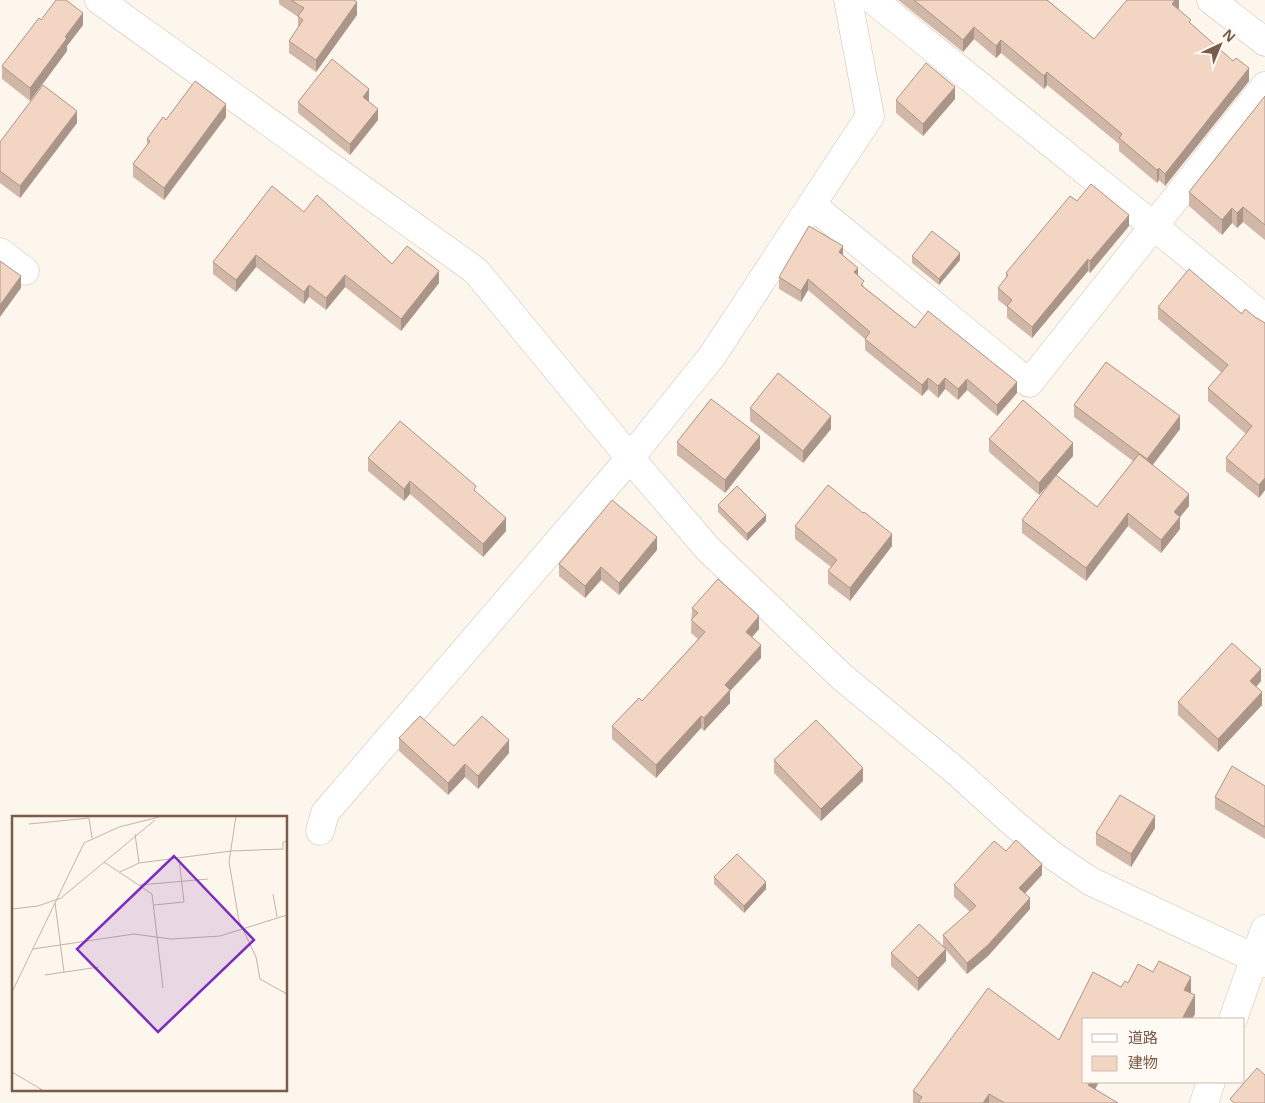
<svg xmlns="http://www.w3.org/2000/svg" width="1265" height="1103" font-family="'Noto Sans','Noto Sans JP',sans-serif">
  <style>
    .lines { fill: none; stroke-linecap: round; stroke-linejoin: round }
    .minor-casing { stroke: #d1beb0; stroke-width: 29 }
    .minor { stroke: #fff; stroke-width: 28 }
    .wall { fill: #d1b7a8 }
    .shaded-wall { fill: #aa9588 }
    .building { fill: #f3d5c3; stroke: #aa9588 }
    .inset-road { fill: none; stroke: #c5b3a7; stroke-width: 1 }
    .view { fill: #7b2cbf; fill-opacity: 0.15; stroke: #7b2cbf; stroke-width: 2.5 }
    .inset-edge { fill: none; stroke: #7a5c4d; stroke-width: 2.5 }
  </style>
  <rect width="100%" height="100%" fill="#fdf6ec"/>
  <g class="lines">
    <defs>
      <g id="minor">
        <polyline points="99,0 476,271 630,458 708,549 842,677 957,772 1012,822 1052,855 1090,881 1265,963"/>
        <polyline points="873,0 1155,227 1265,318"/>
        <polyline points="1211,0 1265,42"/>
        <polyline points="812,205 1029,383 1265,86"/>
        <polyline points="0,252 25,271"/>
        <polyline points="320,831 325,813 630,458 712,356 870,116 848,0"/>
        <polyline points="1233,1019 1265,929"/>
        <polyline points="1204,1103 1211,1082"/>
      </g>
    </defs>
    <!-- minor casing -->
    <use href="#minor" class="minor-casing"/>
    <!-- minor -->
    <use href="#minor" class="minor"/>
  </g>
  <!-- wall -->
  <g class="wall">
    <polygon points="279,0 354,0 357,15 316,72 289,53 289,41 298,28 298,17 279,4"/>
    <polygon points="898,0 1047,0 1094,39 1179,0 1179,8 1178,9 1191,24 1249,81 1165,186 1159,180 1157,183 1119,151 1119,144 1047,85 1044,89 1001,53 996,58 974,39 963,52"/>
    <polygon points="83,25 67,46 67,51 30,101 2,79 2,66"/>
    <polygon points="1265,96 1265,240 1243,222 1237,228 1232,223 1222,235 1189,206 1189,192"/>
    <polygon points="955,99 923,136 896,113 896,100"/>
    <polygon points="369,100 368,101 378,120 350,155 298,113 298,102"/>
    <polygon points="226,117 164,200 133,177 133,164 147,146 147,139 166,120"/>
    <polygon points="77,123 20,198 0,183 0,142"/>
    <polygon points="1077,201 1129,226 1090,273 1088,271 1032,338 1007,318 1007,307 998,300 998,288 1006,278 1006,273"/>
    <polygon points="304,212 392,264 439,283 401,331 345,287 326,310 309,297 304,304 256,267 236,292 213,274 213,262"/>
    <polygon points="843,256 858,276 864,287 915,328 1017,393 997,416 967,390 958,400 945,389 938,398 928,389 922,396 865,350 865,339 808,290 801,302 779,289 779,277"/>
    <polygon points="912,256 960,260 939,285 912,263"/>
    <polygon points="1158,307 1242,314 1255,317 1265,323 1265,490 1259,498 1226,471 1226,458 1246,434 1208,401 1208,388 1222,373 1158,319"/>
    <polygon points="1074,405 1180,429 1153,465 1189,506 1180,517 1180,529 1161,553 1128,526 1086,581 1022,533 1022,520 1054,478 1039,495 989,452 989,439 1073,456 1056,476 1097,507 1133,461 1074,417"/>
    <polygon points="750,408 831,429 803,463 750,421"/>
    <polygon points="677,442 760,449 725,493 677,455"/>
    <polygon points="368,458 476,493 506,531 483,557 410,494 404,501 368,471"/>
    <polygon points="718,505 766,521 747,541 718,512"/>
    <polygon points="795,526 892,546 850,601 828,584 828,571 831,567 795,539"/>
    <polygon points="657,550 619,595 601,580 585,598 559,576 559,564"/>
    <polygon points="692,608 759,629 752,637 761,658 730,691 730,703 704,731 701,728 656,778 612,739 612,726 642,701 698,639 691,633"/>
    <polygon points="1261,681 1256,687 1262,705 1218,752 1178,715 1178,702"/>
    <polygon points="399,738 454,746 509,753 478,789 465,777 448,795 399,751"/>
    <polygon points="774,760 863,781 821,821 774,773"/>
    <polygon points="1265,786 1265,839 1215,809 1215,797"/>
    <polygon points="1155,828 1131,867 1096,845 1096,833"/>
    <polygon points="1006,851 1042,875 1025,893 1030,909 988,956 967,974 946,950 946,961 918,991 891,966 891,953 943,946 943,935 970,912 954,897 954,885"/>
    <polygon points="714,877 766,889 744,913 714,884"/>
    <polygon points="1128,983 1191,994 1195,1014 1192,1019 1084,1019 1095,1089 1118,1103 913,1103 913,1091 1059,1040 1121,987"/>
  </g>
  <!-- shaded-wall -->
  <g class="shaded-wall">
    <polygon points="1175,0 1179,0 1179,8 1172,16 1172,4"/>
    <polygon points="357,2 357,15 316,72 316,60"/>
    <polygon points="83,13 83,25 67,46 67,51 30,101 30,88 65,37"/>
    <polygon points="974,27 974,39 963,52 963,40"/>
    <polygon points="1001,40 1001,53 996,58 996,46"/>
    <polygon points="1249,68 1249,81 1165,186 1165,174"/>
    <polygon points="1047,72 1047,85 1044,89 1044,76"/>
    <polygon points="955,87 955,99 923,136 923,124"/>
    <polygon points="369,89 369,100 363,108 363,97"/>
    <polygon points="226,104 226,117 164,200 164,188"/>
    <polygon points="378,109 378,120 350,155 350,144"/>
    <polygon points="77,111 77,123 20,198 20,186"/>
    <polygon points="1159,168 1159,180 1157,183 1157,170"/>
    <polygon points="1243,207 1243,222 1237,228 1237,213"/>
    <polygon points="1232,208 1232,223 1222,235 1222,220"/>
    <polygon points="1129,215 1129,226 1090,273 1090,261"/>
    <polygon points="843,246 843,257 839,252"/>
    <polygon points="960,253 960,260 939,285 939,279"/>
    <polygon points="256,255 256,267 236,292 236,280"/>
    <polygon points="1088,259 1088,271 1032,338 1032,327"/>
    <polygon points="858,268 858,280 854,272"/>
    <polygon points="439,271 439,283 401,331 401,319"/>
    <polygon points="345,275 345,287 326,310 326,298"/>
    <polygon points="21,276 21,288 0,317 0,305"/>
    <polygon points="808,279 808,290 801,302 801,291"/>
    <polygon points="309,285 309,297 304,304 304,292"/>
    <polygon points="928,378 928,389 922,396 922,385"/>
    <polygon points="945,378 945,389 938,398 938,386"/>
    <polygon points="967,379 967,390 958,400 958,389"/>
    <polygon points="1017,382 1017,393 997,416 997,405"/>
    <polygon points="831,416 831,429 803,463 803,451"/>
    <polygon points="1180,416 1180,429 1147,472 1147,459"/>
    <polygon points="760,436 760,449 725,493 725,480"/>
    <polygon points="1073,443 1073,456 1039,495 1039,483"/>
    <polygon points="1265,478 1265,490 1259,498 1259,485"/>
    <polygon points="410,481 410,494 404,501 404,489"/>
    <polygon points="1189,494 1189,506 1180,517 1180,529 1161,553 1161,540 1174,512"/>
    <polygon points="1128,513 1128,526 1086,581 1086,568"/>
    <polygon points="766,515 766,521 747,541 747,534"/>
    <polygon points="506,518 506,531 483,557 483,544"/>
    <polygon points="892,534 892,546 850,601 850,588"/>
    <polygon points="657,537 657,550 619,595 619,583"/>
    <polygon points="601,567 601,580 585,598 585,586"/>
    <polygon points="759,616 759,629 746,644 746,632"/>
    <polygon points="761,645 761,658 730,691 730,703 704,731 704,718 725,685"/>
    <polygon points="1261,669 1261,681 1250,694 1250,681"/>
    <polygon points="1262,692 1262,705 1218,752 1218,739"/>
    <polygon points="701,716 701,728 656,778 656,765"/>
    <polygon points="509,740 509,753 478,789 478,776"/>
    <polygon points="465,764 465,777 448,795 448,783"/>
    <polygon points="863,768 863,781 821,821 821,809"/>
    <polygon points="1155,816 1155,828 1131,867 1131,854"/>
    <polygon points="1042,864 1042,875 1019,900 1019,888"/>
    <polygon points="766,882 766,889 744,913 744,906"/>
    <polygon points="1030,898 1030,909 988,956 967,974 967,963"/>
    <polygon points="946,949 946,961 918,991 918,978"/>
    <polygon points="1191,977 1191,995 1184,990"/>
    <polygon points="1195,995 1195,1014 1192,1019 1182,1019"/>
    <polygon points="1090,1082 1099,1082 1088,1103 1088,1085"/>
    <polygon points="989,1094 989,1103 983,1103"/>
  </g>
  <!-- building -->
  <g class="building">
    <polygon points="56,0 66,0 83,13 65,37 67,38 30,88 2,66 39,18 41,20"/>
    <polygon points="291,0 354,0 357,2 316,60 289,41 303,20 298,16 304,8"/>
    <polygon points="914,0 1047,0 1094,39 1127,0 1175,0 1172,4 1191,20 1189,22 1233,61 1236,58 1249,68 1165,174 1159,168 1157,170 1119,138 1122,134 1047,72 1044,76 1001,40 996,46 974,27 963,40"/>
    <polygon points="332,59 369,89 363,97 378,109 350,144 298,102"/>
    <polygon points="926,63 955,87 923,124 896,100"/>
    <polygon points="195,81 226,104 164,188 133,164 150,141 147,139 163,117 166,120"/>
    <polygon points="43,85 77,111 20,186 0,171 0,142"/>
    <polygon points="1265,96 1265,225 1243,207 1237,213 1232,208 1222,220 1189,192"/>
    <polygon points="1091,184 1129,215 1090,261 1088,259 1032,327 1007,306 1012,300 998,288 1008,275 1006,273 1070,196 1077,201"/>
    <polygon points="272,186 304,212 317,195 392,264 407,246 439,271 401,319 345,275 326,298 309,285 304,292 256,255 236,280 213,262"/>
    <polygon points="809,226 843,246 839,252 858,268 854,272 864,281 861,285 915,328 928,311 1017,382 997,405 967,379 958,389 945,378 938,386 928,378 922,385 865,339 870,332 808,279 801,291 779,277"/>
    <polygon points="932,231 960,253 939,279 912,256"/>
    <polygon points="0,261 21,276 0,305"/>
    <polygon points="1189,269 1242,314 1245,309 1255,317 1265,323 1265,478 1259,485 1226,458 1252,426 1208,388 1228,365 1158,307"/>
    <polygon points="1106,362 1180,416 1147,459 1074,405"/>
    <polygon points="778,373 831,416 803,451 750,408"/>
    <polygon points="711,399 760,436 725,480 677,442"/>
    <polygon points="1023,400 1073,443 1039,483 989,439"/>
    <polygon points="400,421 476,486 474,490 506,518 483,544 410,481 404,489 368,458"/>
    <polygon points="1139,454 1189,494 1174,512 1180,517 1161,540 1128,513 1086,568 1022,520 1056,475 1097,507"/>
    <polygon points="828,485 863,513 864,512 892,534 850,588 828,571 837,560 795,526"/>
    <polygon points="737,486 766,515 747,534 718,505"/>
    <polygon points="612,500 657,537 619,583 601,567 585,586 559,564"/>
    <polygon points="718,579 759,616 746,632 761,645 725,685 730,690 704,718 701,716 656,765 612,726 639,698 642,701 705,632 691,620 698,613 692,608"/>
    <polygon points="1232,643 1261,669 1250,681 1262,692 1218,739 1178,702"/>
    <polygon points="420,716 454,746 482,716 509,740 478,776 465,764 448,783 399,738"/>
    <polygon points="816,720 863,768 821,809 774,760"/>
    <polygon points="1232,766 1265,786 1265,827 1215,797"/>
    <polygon points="1120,795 1155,816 1131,854 1096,833"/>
    <polygon points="1016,840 1042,864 1019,888 1030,898 988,945 967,963 943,935 976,906 954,885 994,841 1006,851"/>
    <polygon points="737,854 766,882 744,906 714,877"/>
    <polygon points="919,924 946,949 918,978 891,953"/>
    <polygon points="1159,961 1191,977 1184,990 1195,995 1182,1019 1084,1019 1084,1082 1090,1082 1088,1085 1118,1103 1005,1103 989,1094 983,1103 918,1103 922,1097 913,1091 988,988 1059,1040 1093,972 1121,987 1125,981 1128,983 1138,964 1153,972"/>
    <polygon points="1257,1068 1265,1075 1265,1103 1234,1103 1230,1099"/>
  </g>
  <!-- overview -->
  <g transform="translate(12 816)">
    <rect width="275" height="275" fill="#fdf6ec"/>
    <path class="inset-road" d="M224 0 217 46 227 105 244 141 248 163 275 178M17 8 77 2 80 22M123 18 127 47M92 46 140 78 151 172M108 56 127 47 219 35 271 33V26L275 25M128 69 196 63M261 78 265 101M43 87 52 156M142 89 172 86 167 43M0 93 26 90 49 82 143 4M21 133 122 118 159 123 208 120 275 99M33 159 87 151M0 176 72 27 107 11 147 1M0 256 32 275"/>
    <path class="view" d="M162 40 242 124 146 216 65 133Z"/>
    <rect width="275" height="275" class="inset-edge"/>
  </g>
  <!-- legend -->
  <rect x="1082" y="1018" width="162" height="65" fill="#fffaf3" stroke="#cabbb1"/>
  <rect x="1092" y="1034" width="25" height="8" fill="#ffffff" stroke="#cabbb1"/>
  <text x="1128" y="1043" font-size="15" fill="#7a5c4d">道路</text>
  <rect x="1092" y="1056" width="25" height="15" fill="#f3d5c3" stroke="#cabbb1"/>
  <text x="1128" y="1068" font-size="15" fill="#7a5c4d">建物</text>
  <!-- north arrow -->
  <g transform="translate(1220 45) rotate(44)" stroke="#fffaf3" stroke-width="4" paint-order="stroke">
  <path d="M0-4L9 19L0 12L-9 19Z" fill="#7a5c4d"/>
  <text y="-8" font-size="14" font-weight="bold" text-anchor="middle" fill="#7a5c4d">N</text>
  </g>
</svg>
